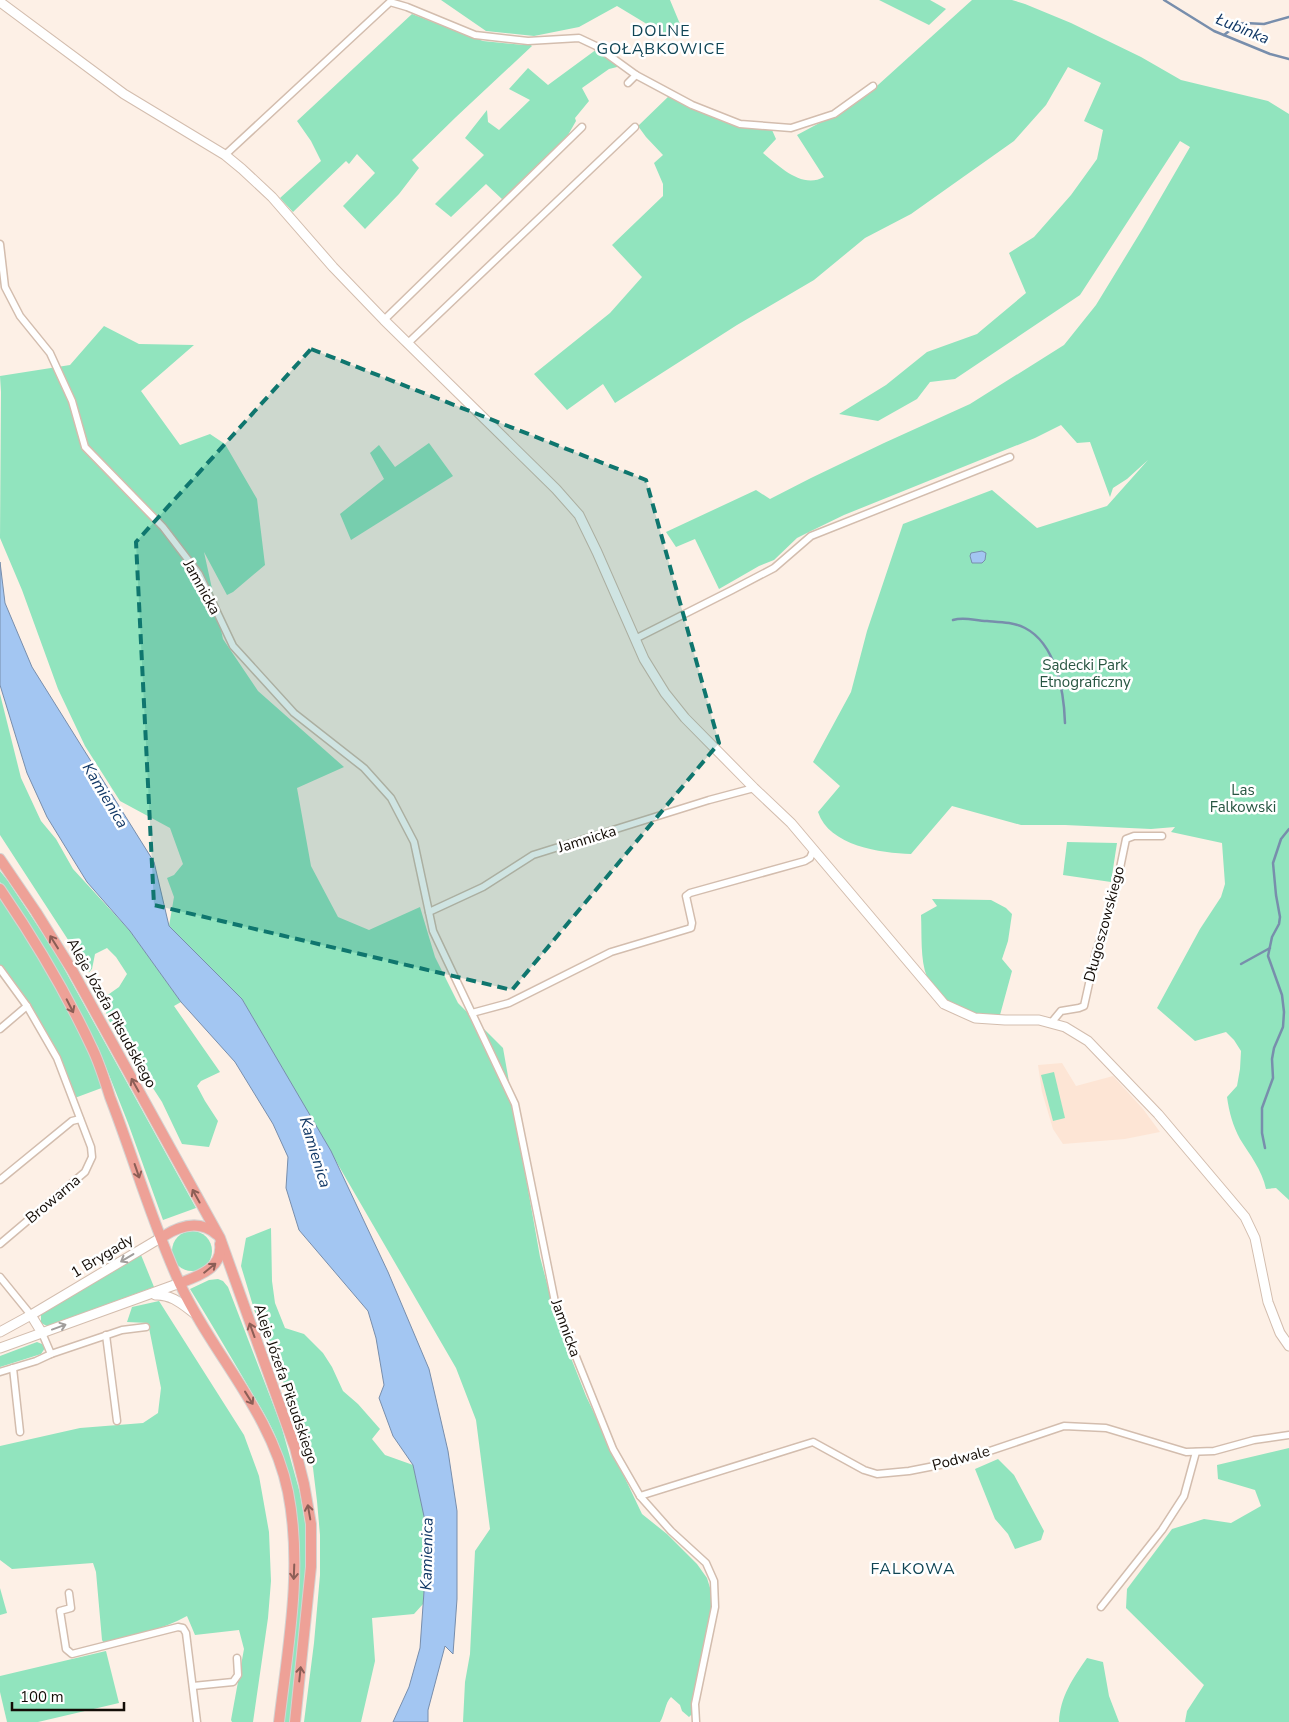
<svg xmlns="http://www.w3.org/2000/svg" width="1289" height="1722" font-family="'Nunito Sans',sans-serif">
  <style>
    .built { fill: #fde5d5 }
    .green { fill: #91e4be }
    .water { fill: #a3c6f2; stroke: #788eac }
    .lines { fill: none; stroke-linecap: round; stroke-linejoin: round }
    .stream { stroke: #788eac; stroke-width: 2.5 }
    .street-casing { stroke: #d3bdae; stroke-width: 9 }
    .secondary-casing { stroke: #d3bdae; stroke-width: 11 }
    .primary-casing { stroke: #d5d3d2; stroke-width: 12 }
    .street { stroke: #fff; stroke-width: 6 }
    .secondary { stroke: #fff; stroke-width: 9 }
    .primary { stroke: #eea197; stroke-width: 10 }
    .oneway { stroke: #8c5e56 }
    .oneway2 { stroke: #a19e9c }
    .marked { fill: #0f766e; fill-opacity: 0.2; stroke: #0f766e; stroke-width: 4; stroke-dasharray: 10 6; stroke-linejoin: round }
    .labels { text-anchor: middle; stroke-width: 5; stroke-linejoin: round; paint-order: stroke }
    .street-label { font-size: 15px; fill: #140d07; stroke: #fff }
    .park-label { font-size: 15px; fill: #285642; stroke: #fff }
    .water-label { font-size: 16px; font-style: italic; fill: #113866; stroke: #fff }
    .neighbourhood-label { font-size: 16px; letter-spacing: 1px; fill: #104555; stroke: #fff }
  </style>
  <rect width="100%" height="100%" fill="#fdf0e6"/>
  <!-- built -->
  <polygon class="built" points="1062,1063 1076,1086 1113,1076 1143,1109 1160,1132 1125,1139 1063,1144 1053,1129 1042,1092 1038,1065"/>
  <!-- green -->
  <g class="green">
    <polygon points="441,0 670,0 680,24 665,35 617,6 579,27 534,36 486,31"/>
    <polygon points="879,0 930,0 946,9 929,25"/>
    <path d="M972 0H1012L1025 4 1071 23 1141 57 1181 80 1268 101 1289 114V1200L1276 1188 1266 1189C1262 1170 1250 1155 1240 1139 1233 1126 1229 1112 1227 1097L1237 1086 1240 1069 1241 1051 1234 1040 1226 1032 1195 1041 1157 1008 1200 929 1221 897 1225 884 1222 843 1171 832 1175 827 1151 829 1065 825H1021L952 806 911 854C881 853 829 846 818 812L840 786 813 762 851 692 867 631 903 524 992 490 1037 528 1107 506 1148 460 1127 479 1113 488 1110 497 1090 442 1077 443 1061 425 1035 438 844 515 809 532 797 538 774 560 759 566 719 589 695 539 676 547 666 532 756 490 770 499 811 478 884 443 970 404 1064 345 1096 305 1143 228 1190 147 1180 141 1080 295 955 379 930 382 917 399 878 421 839 414 886 385 927 352 977 334 1026 293 1009 253 1034 237 1071 195 1097 159 1103 130 1084 121 1101 83 1068 67 1046 105 1014 141 911 214 865 238 814 280 737 325 615 403 603 384 567 410 534 374 610 313 642 277 612 245 663 196V184L654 163 663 155 646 137 638 126 670 95 732 124 772 130 776 139 763 153C780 167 802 189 824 177L797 135 853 105 868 94Z"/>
    <polygon points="412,14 483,41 524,45 527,42 532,46 456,117 412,160 419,168 399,194 365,229 343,206 375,173 357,154 349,164 346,161 293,212 280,198 321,161 311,141 297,121"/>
    <polygon points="597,49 621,66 609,69 582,88 589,101 575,118 576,121 568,135 503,200 486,184 451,217 435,204 484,155 465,138 487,110 488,122 499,130 530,100 509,89 528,68 548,85"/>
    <path d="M104 326 139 344 194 345 141 391 180 445 210 434 225 444 257 499 265 565 233 592 227 595 204 552 223 639 258 691 344 767 297 788 311 866 338 917 369 930 420 907 435 957 458 1003 503 1048 540 1257 558 1325 586 1396 642 1514 667 1534 697 1564 707 1578 711 1591V1613L698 1675 692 1714 689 1717 682 1711 680 1705 671 1697C665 1703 665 1714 660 1722H463L465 1682 470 1654 475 1551 490 1529 476 1420 456 1368 242 999 169 926 174 897 167 878 174 875 183 864 170 828 120 801 85 746 58 689 22 590 0 538 1 392 0 376 70 365Z"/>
    <polygon points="429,443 453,476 351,540 340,514 384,479 370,453 379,445 395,467"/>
    <polygon points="0,694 21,778 41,821 56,839 73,869 130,931 181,1002 174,1006 220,1072 201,1081 197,1086 205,1101 218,1121 209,1147 182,1144 162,1102 108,1019 102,999 119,987 127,974 116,957 107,948 95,954 92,969 89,972 0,835"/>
    <polygon points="1067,842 1117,843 1111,882 1063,875"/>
    <polygon points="0,871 8,881 55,952 196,1208 163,1220 128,1123 98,1047 44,949 0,882"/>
    <polygon points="0,890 49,967 107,1086 72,1099 57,1058 38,1026 0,971"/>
    <path d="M932 899 991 900 1006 908 1012 914 1008 941 1002 959 1012 971 1000 1015C994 1014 987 1015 980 1014 960 1010 936 998 927 977 920 960 922 933 921 915L937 906Z"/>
    <polygon points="1054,1072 1065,1118 1053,1121 1041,1075"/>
    <polygon points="271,1228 272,1281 275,1303 285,1328 304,1334 323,1353 332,1367 343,1391 358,1404 380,1429 372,1439 385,1455 413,1465 429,1535 423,1604 414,1614 372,1618 375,1661 361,1722 304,1722 314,1643 320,1575 320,1535 317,1501 313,1468 304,1432 257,1319 241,1266 246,1238"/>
    <circle cx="192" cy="1251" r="20"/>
    <polygon points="141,1255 154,1287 47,1326 41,1323 41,1315 43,1312"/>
    <path d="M218 1279 223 1281 228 1287 281 1425 300 1493 305 1522 307 1560 290 1722H284C295 1629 313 1539 280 1448 272 1424 257 1402 245 1381 227 1350 209 1320 190 1289L209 1280Z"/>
    <path d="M159 1301 244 1435 259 1476 269 1532 271 1581 268 1618 253 1722H232L231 1720 244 1649 239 1630 195 1635 187 1616C161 1630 133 1636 104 1643L102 1640 96 1572 93 1563 12 1569 0 1560V1446L80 1428 143 1423 158 1413 161 1388 148 1323 127 1322 132 1307Z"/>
    <polygon points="37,1342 42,1344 45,1348 41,1354 0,1367 0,1356"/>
    <polygon points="1289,1448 1289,1722 1185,1722 1187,1711 1204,1685 1126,1608 1127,1589 1172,1529 1204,1519 1231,1523 1261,1506 1255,1490 1218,1479 1217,1465"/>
    <polygon points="998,1459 1014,1475 1044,1531 1041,1540 1015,1549 1008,1534 995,1519 975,1469"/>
    <polygon points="0,1588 7,1613 0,1615"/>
    <polygon points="106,1651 119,1703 38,1722 7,1722 0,1692 0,1676"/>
    <path d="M1087 1658 1103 1662 1109 1696 1119 1722H1059C1060 1697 1073 1678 1087 1658Z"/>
  </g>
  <!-- water -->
  <g class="water">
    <polygon points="982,551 986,553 985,560 982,563 972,563 970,556 971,553"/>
    <polygon points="0,562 5,603 32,667 154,862 169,926 242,999 331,1151 388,1272 429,1369 448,1451 457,1511 457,1599 453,1654 445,1646 428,1710 428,1722 393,1722 409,1687 420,1648 428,1535 413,1465 393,1436 379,1398 384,1385 376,1338 368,1311 299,1230 286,1188 288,1157 273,1124 235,1062 181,1002 130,931 87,882 47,817 27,773 0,685"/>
  </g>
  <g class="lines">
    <!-- stream -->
    <g class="stream">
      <polyline points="1164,0 1214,31 1270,54 1289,59"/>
      <polyline points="1224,35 1238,24 1245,23 1264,24 1289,17"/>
      <path d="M953 620C965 616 975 621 987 621 1000 622 1013 622 1025 628 1056 644 1064 691 1065 723"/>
      <polyline points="1241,964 1270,948"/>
      <polyline points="1265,1148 1262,1133 1262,1108 1273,1078 1272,1059 1274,1048 1283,1027 1284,1012 1282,995 1268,956 1272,937 1279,924 1280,917 1276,895 1273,863 1281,839 1289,829"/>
    </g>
    <defs>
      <g id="street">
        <polyline points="628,83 636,75"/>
        <polyline points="225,155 390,2 407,7 475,35 528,41 579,38 596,46 636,75 692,105 740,124 791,128 834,114 873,86"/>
        <polyline points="0,244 5,287 20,316 50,353 72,401 85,447 163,527 199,574 233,646 294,713 364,768 391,798 414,842 433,931 515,1104 556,1307 613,1449 640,1496 671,1531 706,1563 714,1581 715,1607 695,1704 696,1722"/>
        <polyline points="384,320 582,127"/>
        <polyline points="407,344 635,127"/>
        <polyline points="635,639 732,590 774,568 811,536 1010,457"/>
        <polyline points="429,912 483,887 533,855 709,800 754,788"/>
        <polyline points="0,969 27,1006 57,1058 91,1147 92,1157 85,1172 0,1244"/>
        <polyline points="472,1013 509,1003 611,952 691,928 692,923 686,896 690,893 805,861 810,858 814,849"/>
        <polyline points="1051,1023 1061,1011 1079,1008 1084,1006 1096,952 1114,897 1126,839 1134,836 1162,836"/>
        <polyline points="0,1029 27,1006"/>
        <polyline points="0,1180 72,1121 80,1119"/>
        <polyline points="0,1277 31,1315"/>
        <polyline points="106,1335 117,1421"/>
        <polyline points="51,1354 122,1330 146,1327"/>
        <polyline points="13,1368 20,1432"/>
        <polyline points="0,1372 36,1361 51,1354 42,1333"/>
        <polyline points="640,1496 813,1442 864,1470 877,1474 909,1471 960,1461 1064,1426 1106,1428 1186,1452 1214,1451 1254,1440 1289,1435"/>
        <polyline points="69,1593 71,1608 60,1611 66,1649 72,1654 178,1627 183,1628 186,1633 197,1722"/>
        <polyline points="1101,1607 1162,1530 1184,1496 1196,1452"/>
        <polyline points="193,1686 233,1682 238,1675 237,1658"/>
      </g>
      <g id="secondary">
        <polyline points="0,2 124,94 225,155 242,169 272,197 333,267 384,320 556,489 579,515 597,552 644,659 665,693 685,718 754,788 791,823 944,1004 975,1018 1005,1020 1039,1020 1065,1027 1088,1041 1158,1114 1245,1217 1255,1238 1268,1302 1280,1333 1289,1346"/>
        <path d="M155 1295C171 1294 182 1304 194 1313"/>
        <polyline points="31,1315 42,1333"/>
        <polyline points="0,1332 31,1315 162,1237"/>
        <polyline points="0,1348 180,1283"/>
      </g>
      <g id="primary">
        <polyline points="0,859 36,912 72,970 220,1238 295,1448 304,1484 311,1524 311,1567 295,1722"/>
        <path d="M0 889C35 940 67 994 93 1050 100 1065 105 1081 110 1097 134 1159 152 1223 180 1284 213 1355 272 1413 288 1492 303 1568 288 1646 279 1722"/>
        <path d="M162 1237C179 1226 199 1219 216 1234"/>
        <path d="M180 1283C199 1276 223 1268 220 1244"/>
      </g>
    </defs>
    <!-- street casing -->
    <use href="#street" class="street-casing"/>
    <!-- secondary casing -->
    <use href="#secondary" class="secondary-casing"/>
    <!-- primary casing -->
    <use href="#primary" class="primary-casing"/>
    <!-- street -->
    <use href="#street" class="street"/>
    <!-- secondary -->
    <use href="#secondary" class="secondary"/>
    <!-- primary -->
    <use href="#primary" class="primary"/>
  </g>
  <!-- one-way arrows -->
  <defs><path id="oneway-shaft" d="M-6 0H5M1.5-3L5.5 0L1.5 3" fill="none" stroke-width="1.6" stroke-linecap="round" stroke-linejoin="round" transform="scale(1.25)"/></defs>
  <g class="oneway">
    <use href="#oneway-shaft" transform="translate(54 942) rotate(-122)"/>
    <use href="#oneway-shaft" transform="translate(70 1006) rotate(63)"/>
    <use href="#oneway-shaft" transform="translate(135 1085) rotate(-119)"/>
    <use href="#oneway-shaft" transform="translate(137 1171) rotate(71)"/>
    <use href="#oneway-shaft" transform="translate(196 1196) rotate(-119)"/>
    <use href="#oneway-shaft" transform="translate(210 1268) rotate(-39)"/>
    <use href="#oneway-shaft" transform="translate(252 1330) rotate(-110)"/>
    <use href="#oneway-shaft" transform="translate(249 1398) rotate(58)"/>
    <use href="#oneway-shaft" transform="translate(309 1512) rotate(-100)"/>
    <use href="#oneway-shaft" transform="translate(294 1572) rotate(92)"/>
    <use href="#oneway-shaft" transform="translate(300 1674) rotate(-84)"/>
  </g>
  <g class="oneway2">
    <use href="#oneway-shaft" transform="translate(127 1258) rotate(149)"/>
    <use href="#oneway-shaft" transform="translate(59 1327) rotate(-20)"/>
  </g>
  <!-- marked area -->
  <path class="marked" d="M311 349 646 480 719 743 512 990 154 905 136 542Z"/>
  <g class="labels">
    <!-- street labels -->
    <g class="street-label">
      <text transform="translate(202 587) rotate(61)" y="5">Jamnicka</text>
      <text transform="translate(587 839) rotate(-17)" y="5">Jamnicka</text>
      <text transform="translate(1104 924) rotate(-75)" y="5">Długoszowskiego</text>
      <text transform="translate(112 1013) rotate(61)" y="5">Aleje Józefa Piłsudskiego</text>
      <text transform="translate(53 1199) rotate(-40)" y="5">Browarna</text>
      <text transform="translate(102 1256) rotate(-31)" y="5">1 Brygady</text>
      <text transform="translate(566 1328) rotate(70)" y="5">Jamnicka</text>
      <text transform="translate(286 1384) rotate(71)" y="5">Aleje Józefa Piłsudskiego</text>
      <text transform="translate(961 1458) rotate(-15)" y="5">Podwale</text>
    </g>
    <!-- park labels -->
    <g class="park-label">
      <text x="1085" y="670">Sądecki Park<tspan x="1085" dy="17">Etnograficzny</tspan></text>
      <text x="1243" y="795">Las<tspan x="1243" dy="17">Falkowski</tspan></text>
    </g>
    <!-- water labels -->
    <g class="water-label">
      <text transform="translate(1243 28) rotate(22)" y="6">Łubinka</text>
      <text transform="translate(106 795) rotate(59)" y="6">Kamienica</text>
      <text transform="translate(316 1152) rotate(73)" y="6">Kamienica</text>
      <text transform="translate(426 1554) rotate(-89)" y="6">Kamienica</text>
    </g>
    <!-- neighbourhood labels -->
    <g class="neighbourhood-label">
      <text x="661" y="36">DOLNE<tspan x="661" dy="18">GOŁĄBKOWICE</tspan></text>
      <text x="913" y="1574">FALKOWA</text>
    </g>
  </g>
  <!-- scale -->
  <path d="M12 1702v8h112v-8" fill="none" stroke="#140d07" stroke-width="2.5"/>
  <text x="20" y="1702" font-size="15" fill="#140d07" stroke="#ffffff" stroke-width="4" paint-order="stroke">100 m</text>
</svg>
